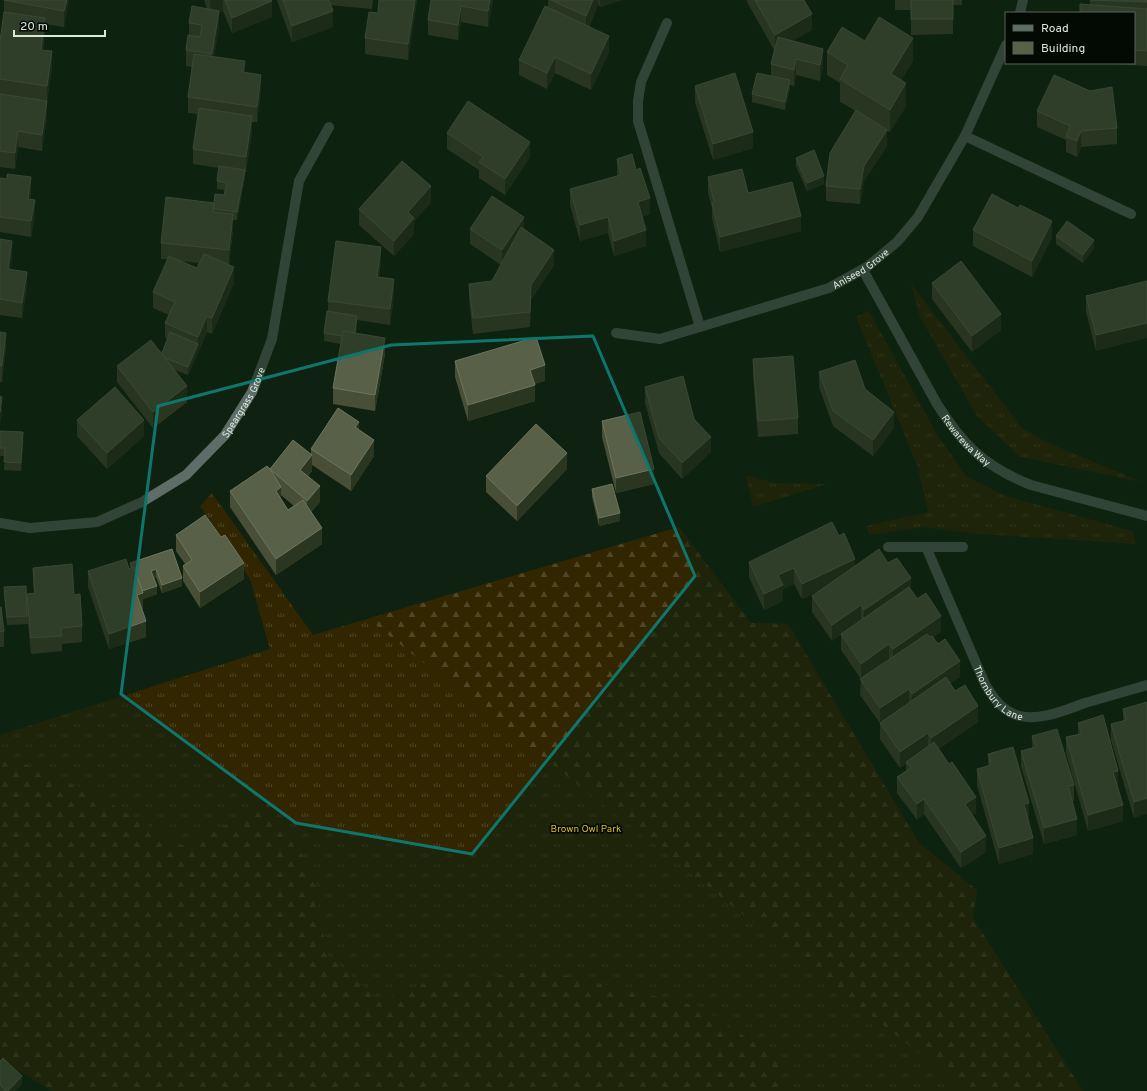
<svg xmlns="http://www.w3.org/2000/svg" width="1147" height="1091" font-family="Overpass,sans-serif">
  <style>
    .grass { fill: url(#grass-tufts) }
    .forest { fill: url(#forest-firs) }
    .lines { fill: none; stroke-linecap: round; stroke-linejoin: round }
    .minor { stroke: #5e6d68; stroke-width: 10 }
    .wall { fill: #484f36; fill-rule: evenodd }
    .shaded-wall { fill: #2b3620 }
    .building { fill: #586048; stroke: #6c755f }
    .marked { fill: none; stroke: #0f766e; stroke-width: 3; stroke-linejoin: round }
    .labels { text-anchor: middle; stroke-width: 3.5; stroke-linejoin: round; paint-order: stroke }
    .street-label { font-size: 10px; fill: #dbe8db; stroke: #030a04 }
    .park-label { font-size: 10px; fill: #e1bb21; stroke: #030a04 }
  </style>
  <defs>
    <pattern id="grass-tufts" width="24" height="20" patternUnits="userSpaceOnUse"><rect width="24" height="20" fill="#312600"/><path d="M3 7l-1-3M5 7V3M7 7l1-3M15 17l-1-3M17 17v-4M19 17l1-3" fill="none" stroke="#4e4625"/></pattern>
    <pattern id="forest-firs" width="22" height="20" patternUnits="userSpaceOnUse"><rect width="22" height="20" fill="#312600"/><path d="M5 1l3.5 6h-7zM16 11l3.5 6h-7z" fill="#4e4625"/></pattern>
  </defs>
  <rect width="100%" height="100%" fill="#0f2211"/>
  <!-- grass -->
  <g class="grass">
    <polygon points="911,284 1022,428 1046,442 1142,482 1020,457 977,416 920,317"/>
    <polygon points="869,311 938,436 966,476 1003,495 1132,531 1136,544 977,534 923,527 869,535 866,526 928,512 917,465 856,317"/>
    <polygon points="746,475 774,483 827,484 753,507"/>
    <polygon points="212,493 313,635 679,527 751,623 788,624 919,843 977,890 973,918 1083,1091 317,1091 0,768 0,735 270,649 250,579 200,506"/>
  </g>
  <!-- forest -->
  <g class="forest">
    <polygon points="679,527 751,623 788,624 919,843 977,890 973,918 1083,1091 967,1091 368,619"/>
    <polygon points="0,753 88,791 184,846 268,803 293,835 315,887 327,954 380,1001 430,981 545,971 698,1006 783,1061 777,1091 52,1091 0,1059"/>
  </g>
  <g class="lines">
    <!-- minor -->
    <g class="minor">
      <polyline points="1020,13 1023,0"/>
      <polyline points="667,23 641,82 638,101 638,121 700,327"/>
      <polyline points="965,136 1131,214"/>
      <path id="s1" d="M863 270 937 404C962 444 985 467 1031 485L1147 516"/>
      <path id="s2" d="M616 333 660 339 829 288 867 267 897 242 918 217 965 136 1006 45"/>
      <path id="s3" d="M0 523 30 528 97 522 142 502 186 475 225 435 252 392 272 339 299 181 329 127"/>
      <polyline points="888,547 963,547"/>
      <path id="s4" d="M926 547 985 684C993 698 1003 712 1020 716 1041 721 1065 710 1085 703 1106 697 1126 691 1147 685"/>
    </g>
  </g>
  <!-- wall -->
  <g class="wall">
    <polygon points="4,0 69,0 64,27 45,24 45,34 43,50 52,67 47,102 47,117 42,151 18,147 15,169 0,167 0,41 4,12"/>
    <path d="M204 0H271L272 17 232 33 223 11 219 13V26L214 57 245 73 261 91 257 122H252V132L246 172H245V178L237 220H233V230L229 265 234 283 212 334 207 332 188 375 175 370 187 402 153 428 117 382V366L162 353 168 339 165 338V323L169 315 153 308V292L168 259H161V243L224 195 225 190 217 189V181L219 168 193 164V149L198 114 188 113V97L192 67 186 66V50L189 35V23L207 9ZM181 261 199 263 197 268Z"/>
    <polygon points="277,0 329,0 330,4 330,0 373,0 372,9 330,5 333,27 292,42"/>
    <polygon points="417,0 408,60 365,54 365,38"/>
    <polygon points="431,0 493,0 488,27 461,22 458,40 428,35 428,20"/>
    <polygon points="548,0 622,0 600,7 598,3 598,5 589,27 609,52 591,90 555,73 547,89 519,75 519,60 548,7"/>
    <polygon points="746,0 804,0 812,30 792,41 823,65 820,81 796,75 794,86 790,85 790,88 785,110 752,102 752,94 771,76 771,64 774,50"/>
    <polygon points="895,0 962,0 962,5 953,5 953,34 911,35 911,10 895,10"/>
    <polygon points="1090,0 1147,0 1147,66 1098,63 1134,63 1134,13 1090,5"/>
    <polygon points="865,41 913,61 901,80 906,106 890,132 887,131 887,146 864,181 860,204 826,201 826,186 856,111 840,102 840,83 827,75 827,52"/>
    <polygon points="695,86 753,148 713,160 695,102"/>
    <polygon points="1037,111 1117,128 1117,144 1081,147 1077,157 1066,152 1066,140 1037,127"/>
    <polygon points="447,133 530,157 505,195 479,178 479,170 447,149"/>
    <polygon points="796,158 824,184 807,191 796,166"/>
    <polygon points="617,159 650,214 642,216 646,246 614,256 608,233 580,241 570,205 570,189 617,176"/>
    <polygon points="708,177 748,193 801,231 720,252 712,218 712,208 708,193"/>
    <polygon points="0,178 31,193 30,199 35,216 31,237 0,232"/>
    <polygon points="431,202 414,221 414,234 394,256 359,225 359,209"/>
    <polygon points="1018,208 1052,237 1032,277 973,246 973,230"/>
    <polygon points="470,229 524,229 554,265 531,300 530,327 473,334 469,299 469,284 492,281 501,265 470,244"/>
    <polygon points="1056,236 1094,248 1083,263 1056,244"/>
    <polygon points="0,239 12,257 10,269 27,288 22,318 0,315"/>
    <polygon points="381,262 379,278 394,295 390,325 357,320 356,333 385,354 375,411 333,404 333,388 341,344 324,341 324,333 328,312 328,301"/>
    <polygon points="1147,281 1096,351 1086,312 1086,296"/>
    <polygon points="932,283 1001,330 972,352 932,299"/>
    <polygon points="0,332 6,348 2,382 0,382"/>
    <polygon points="753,359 798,418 798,434 758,437 753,375"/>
    <polygon points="455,361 545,381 534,384 535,401 468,421 455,377"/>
    <polygon points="819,372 865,389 894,428 873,456 833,426 819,387"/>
    <polygon points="645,387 694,419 711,452 682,479 659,453 645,403"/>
    <polygon points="77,420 144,436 107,469 77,436"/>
    <polygon points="602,421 654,484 616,493 602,437"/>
    <path d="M359 430 374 456 351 491 312 465V471L308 476 320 502 311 512 322 544 276 575 230 507V491L270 469 311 455V449ZM281 495 294 506 288 510 281 499Z"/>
    <polygon points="0,431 23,440 21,471 4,470 5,456 0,456"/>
    <polygon points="567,469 517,521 486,492 486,476"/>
    <polygon points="592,489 620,521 599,526 592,497"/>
    <polygon points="176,535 244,579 200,608 183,581 183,566 185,564 176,551"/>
    <polygon points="839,536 855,566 888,563 911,589 941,632 933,637 960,677 950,684 978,722 938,749 976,813 972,815 986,852 961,868 924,814 917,820 897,793 897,777 906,771 906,764 900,768 880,739 880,723 860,695 861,679 841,650 841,634 861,620 832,641 812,612 812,596 819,591 802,599 794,584 783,589 783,601 764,610 749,577 749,562"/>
    <polygon points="172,549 182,586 162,593 156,577 154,578 157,594 143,599 143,609 142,609 146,637 109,649 88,587 88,571 129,569 130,568 130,563"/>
    <polygon points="33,568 74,595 82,626 82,642 62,644 62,651 31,654 28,624 7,625 4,595 4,587 27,597 34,593 33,583"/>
    <polygon points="0,607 4,631 4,647 0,647"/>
    <polygon points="1147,702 1134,818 1111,740 1111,724 1123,721 1123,709"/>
    <polygon points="1078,723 1118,786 1118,787 1123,821 1088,831 1066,753 1066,737 1078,734"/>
    <polygon points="1032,736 1074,785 1074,801 1072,801 1077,835 1044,844 1021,766 1021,751 1032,748"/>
    <polygon points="988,754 1029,819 1028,819 1033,854 999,864 977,785 977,769 988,766"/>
    <polygon points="0,1061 22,1084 15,1091 0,1091"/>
  </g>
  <!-- shaded-wall -->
  <g class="shaded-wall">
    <polygon points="67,0 69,0 64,27 64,11"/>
    <polygon points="210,0 223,0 223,11 219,13 219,26 212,70"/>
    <polygon points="415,0 417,0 408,60 408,44"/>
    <polygon points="490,0 493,0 488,27 488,11"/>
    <polygon points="593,0 598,0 598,5 586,32 586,16"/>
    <polygon points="600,0 622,0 600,7"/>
    <polygon points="272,1 272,17 232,33 232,18"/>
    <polygon points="461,6 461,22 458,40 458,25"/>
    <polygon points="333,11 333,27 292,42 292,26"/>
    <polygon points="812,14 812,30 775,51 775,35"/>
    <polygon points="45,18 45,34 41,65 41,50"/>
    <polygon points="609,36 609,52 591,90 591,74"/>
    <polygon points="913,38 913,61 891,97 891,74"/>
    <polygon points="823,49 823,65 820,81 820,65"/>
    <polygon points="52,51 52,67 47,102 47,86"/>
    <polygon points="555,57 555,73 547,89 547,73"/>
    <polygon points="796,59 796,75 794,86 794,70"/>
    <polygon points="245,61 245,77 243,72"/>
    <polygon points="261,75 261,91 257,122 257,107"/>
    <polygon points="790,80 790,88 785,110 785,102"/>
    <polygon points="906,83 906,106 890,132 890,110"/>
    <polygon points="47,101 47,117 42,151 42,135"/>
    <polygon points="252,116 252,132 246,172 246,157"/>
    <polygon points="887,130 887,146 864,181 860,204 860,189 864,166"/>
    <polygon points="18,131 18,147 15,169 15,153"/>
    <polygon points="1081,131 1081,147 1077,157 1077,141"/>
    <polygon points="753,132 753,148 713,160 713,144"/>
    <polygon points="530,142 530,157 505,195 505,179"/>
    <polygon points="245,170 245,178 237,220 237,212"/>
    <polygon points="824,176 824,184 807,191 807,183"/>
    <polygon points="31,177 31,193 28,215 28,199"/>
    <polygon points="431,186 431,202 414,221 414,234 394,256 394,241 408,212"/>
    <polygon points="650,198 650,214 638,218 638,202"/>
    <polygon points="35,200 35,216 31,237 31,221"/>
    <polygon points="233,214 233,230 229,266 229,250"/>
    <polygon points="801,216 801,231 720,252 720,237"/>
    <polygon points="524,217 524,233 502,266 502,250"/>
    <polygon points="608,217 608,233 580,241 580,225"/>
    <polygon points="1052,221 1052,237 1032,277 1032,261"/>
    <polygon points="646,230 646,246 614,256 614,241"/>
    <polygon points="1094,240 1094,248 1083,263 1083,255"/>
    <polygon points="12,241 12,257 8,284 8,269"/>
    <polygon points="381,247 381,262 377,293 377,277"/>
    <polygon points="554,250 554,265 531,300 530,327 530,312 531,285"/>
    <polygon points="234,267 234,283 212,334 212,318"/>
    <polygon points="27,272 27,288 22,318 22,303"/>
    <polygon points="394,279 394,295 390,325 390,309"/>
    <polygon points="1001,314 1001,330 972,352 972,336"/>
    <polygon points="207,316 207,332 188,375 188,367 198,344 198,337"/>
    <polygon points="357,316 357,324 354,346 354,338"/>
    <polygon points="1147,323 1147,338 1096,351 1096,335"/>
    <polygon points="6,333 6,348 2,382 2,366"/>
    <polygon points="385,338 385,354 375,411 375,395"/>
    <polygon points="545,365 545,381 530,385 530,370"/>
    <polygon points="535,385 535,401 468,421 468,405"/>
    <polygon points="187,386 187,402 153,428 153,412"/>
    <polygon points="2,397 2,412 0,427 0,412"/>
    <polygon points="894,412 894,428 873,456 873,440"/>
    <polygon points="144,420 144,436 107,469 107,453"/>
    <polygon points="359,422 359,438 355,427"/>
    <polygon points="23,432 23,440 21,471 21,463"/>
    <polygon points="711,437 711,452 682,479 682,463"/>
    <polygon points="374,440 374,456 351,491 351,475"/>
    <polygon points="567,453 567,469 517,521 517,506"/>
    <polygon points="312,455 312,471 300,486 300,470"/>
    <polygon points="654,469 654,484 616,493 616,478"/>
    <polygon points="320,486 320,502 307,517 307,501"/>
    <polygon points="281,487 281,503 276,491"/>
    <polygon points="620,513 620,521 599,526 599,518"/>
    <polygon points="322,528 322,544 276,575 276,559"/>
    <polygon points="855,559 855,574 802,599 802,584"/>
    <polygon points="244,563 244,579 200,608 200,592"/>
    <polygon points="794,568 794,584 783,589 783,601 764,610 764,594 778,575"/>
    <polygon points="156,569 156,577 151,579 151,571"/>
    <polygon points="182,578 182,586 162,593 162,585"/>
    <polygon points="911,578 911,594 864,626 864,610"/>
    <polygon points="157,586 157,594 143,599 143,609 137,611 137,595 140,592"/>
    <polygon points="861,605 861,620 832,641 832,625"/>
    <polygon points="941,616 941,632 893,665 893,649"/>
    <polygon points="146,621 146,637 109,649 109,634"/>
    <polygon points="889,644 889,660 861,680 861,664"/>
    <polygon points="960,661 960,677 912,710 912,694"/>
    <polygon points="909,689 909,705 880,724 880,708"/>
    <polygon points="978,706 978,722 931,753 931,738"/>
    <polygon points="928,733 928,749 906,762 906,764 900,768 900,752"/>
    <polygon points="1118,771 1118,786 1113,788 1113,772"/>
    <polygon points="976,797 976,813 965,820 965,804"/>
    <polygon points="1147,798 1147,814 1134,818 1134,802"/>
    <polygon points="924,799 924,814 917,820 917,804"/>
    <polygon points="1029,803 1029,819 1024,820 1024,804"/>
    <polygon points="1123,805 1123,821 1088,831 1088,815"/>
    <polygon points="1077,819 1077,835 1044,844 1044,828"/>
    <polygon points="986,836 986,852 961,868 961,852"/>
    <polygon points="1033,838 1033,854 999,864 999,848"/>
    <polygon points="22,1076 22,1084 15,1091 8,1091"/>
  </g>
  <!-- building -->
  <g class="building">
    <polygon points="4,0 67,0 64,11"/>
    <polygon points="225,0 271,0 272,1 232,18"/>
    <polygon points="283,0 329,0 333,11 292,26"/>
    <polygon points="379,0 415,0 408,44 365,38 369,12 378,13"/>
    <polygon points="431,0 490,0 488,11 461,6 458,25 428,20"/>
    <polygon points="551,0 593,0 586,16"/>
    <polygon points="755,0 804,0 812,14 775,35"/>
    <rect x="911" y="0" width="42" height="19"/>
    <polygon points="1090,0 1147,0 1147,2"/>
    <polygon points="1080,4 1147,9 1147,51 1134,50 1134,13 1080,13"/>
    <polygon points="192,6 219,11 212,54 186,50 188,35 200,37 202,25 189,23"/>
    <polygon points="545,6 609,36 591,74 555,57 547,73 519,60"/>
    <polygon points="4,12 45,18 41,50 52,51 47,86 0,79 0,41"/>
    <polygon points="879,17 913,38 891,74 906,83 890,110 840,79 848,65 827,52 842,27 865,41"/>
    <polygon points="778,37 823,49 820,65 796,59 794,70 771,64"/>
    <polygon points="194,54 245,61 243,72 261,75 257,107 188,97"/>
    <polygon points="735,73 753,132 713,144 695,86"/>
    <polygon points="757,73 790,80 785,102 752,94"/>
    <polygon points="1054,75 1090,91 1112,87 1117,128 1081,131 1077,141 1066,137 1070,126 1037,111"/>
    <polygon points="0,94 47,101 42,135 18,131 15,153 0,151"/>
    <polygon points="468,101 530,142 505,179 479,162 483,157 447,133"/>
    <polygon points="199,108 252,116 246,157 193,149"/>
    <polygon points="856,110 887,130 864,166 860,189 826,186 830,153"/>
    <polygon points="814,150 824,176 807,183 796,158"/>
    <polygon points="632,154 636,170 640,168 650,198 638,202 646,230 614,241 608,217 580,225 570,189 621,175 617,159"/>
    <polygon points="402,161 431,186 408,212 414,218 394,241 359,209"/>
    <polygon points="219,166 245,170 237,212 214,209 214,203 215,194 224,195 227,183 217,181"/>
    <polygon points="742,169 748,193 792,182 801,216 720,237 712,203 714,202 708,177"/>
    <polygon points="7,174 31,177 28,199 35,200 31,221 0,217 0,178 7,179"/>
    <polygon points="992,194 1018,208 1020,205 1052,221 1032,261 973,230"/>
    <polygon points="492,196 524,217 502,250 470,229"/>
    <polygon points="166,197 214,203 213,212 233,214 229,250 161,243"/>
    <polygon points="1067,221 1094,240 1083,255 1056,236"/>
    <polygon points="521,227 554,250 531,285 530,312 473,318 469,284 492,281"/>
    <polygon points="0,239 12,241 8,269 27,272 22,303 0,299"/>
    <polygon points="336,241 381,247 377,277 394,279 390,309 328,301"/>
    <polygon points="204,254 234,267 212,318 207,316 198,337 165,323 175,302 153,292 169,256 197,268"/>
    <polygon points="961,261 1001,314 972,336 932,283"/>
    <polygon points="1147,281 1147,323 1096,335 1086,296"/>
    <polygon points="327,311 357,316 355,333 343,331 342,336 324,333"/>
    <polygon points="343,331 385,338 375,395 333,388"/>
    <polygon points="0,332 6,333 2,366 0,366"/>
    <polygon points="170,332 198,344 188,367 165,358 162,353"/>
    <polygon points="536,337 545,365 530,370 535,385 468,405 455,361"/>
    <polygon points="151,340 187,386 153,412 117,366"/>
    <polygon points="793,356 798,418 758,421 753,359"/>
    <polygon points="855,360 865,389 894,412 873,440 833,411 819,372"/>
    <polygon points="683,376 694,419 711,437 682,463 659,438 645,387"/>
    <polygon points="115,387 144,420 107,453 77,420"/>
    <polygon points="0,396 2,397 0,412"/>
    <polygon points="338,408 359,422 355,427 374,440 351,475 311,449"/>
    <polygon points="640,412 654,469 616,478 602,421"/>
    <polygon points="536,424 567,453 517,506 486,476"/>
    <polygon points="0,431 23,432 21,463 4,462 5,448 0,448"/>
    <polygon points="293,440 312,455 300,470 320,486 307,501 270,469 281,487 276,491 288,510 303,500 322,528 276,559 230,491 267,466 270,469"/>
    <polygon points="612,484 620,513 599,518 592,489"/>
    <polygon points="205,515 221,537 225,535 244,563 200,592 183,566 192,560 176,535"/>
    <polygon points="832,522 839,536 844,533 855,559 802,584 794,568 778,575 783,585 764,594 749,562"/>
    <polygon points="172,549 182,578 162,585 156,569 151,571 157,586 142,591 134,567 132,568 130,563"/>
    <polygon points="879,549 888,563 897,558 911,578 864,610 861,605 832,625 812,596"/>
    <polygon points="126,559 129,569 134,567 143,593 137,595 146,621 109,634 88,571"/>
    <polygon points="72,564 74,595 80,594 82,626 61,628 62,636 31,638 27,594 35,593 33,568"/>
    <polygon points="26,586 27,616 7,617 4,587"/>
    <polygon points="909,587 917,599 926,593 941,616 893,649 889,644 861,664 841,634"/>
    <polygon points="0,607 1,607 4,631 0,632"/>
    <polygon points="927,634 930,637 932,636 938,644 945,639 960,661 912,694 909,689 880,708 860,679"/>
    <polygon points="946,677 955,691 965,685 978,706 931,738 928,733 900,752 880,723"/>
    <polygon points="1147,702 1147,798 1134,802 1111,724 1126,720 1123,709"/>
    <polygon points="1103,715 1118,771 1113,772 1123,805 1088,815 1066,737 1082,734 1078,723"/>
    <polygon points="1057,729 1074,785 1068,786 1077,819 1044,828 1021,751 1036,747 1032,736"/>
    <polygon points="934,742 949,764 952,762 976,797 965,804 986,836 961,852 924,799 917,804 897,777 911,768 906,762"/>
    <polygon points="1013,747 1029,803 1024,804 1033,838 999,848 977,769 991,765 988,754"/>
    <polygon points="3,1058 22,1076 8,1091 6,1091 0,1085 0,1061"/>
  </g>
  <!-- marked area -->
  <path d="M0 0H1147V1091H0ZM593 336 695 576 472 854 296 823 121 694 158 406 391 345Z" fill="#0f2211" fill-opacity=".55" fill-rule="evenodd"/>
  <path class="marked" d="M593 336 695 576 472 854 296 823 121 694 158 406 391 345Z"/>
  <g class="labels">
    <!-- street labels -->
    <g class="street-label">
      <text dy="4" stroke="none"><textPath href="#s2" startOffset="258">Aniseed Grove</textPath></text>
      <text dy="4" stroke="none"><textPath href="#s3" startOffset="292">Speargrass Grove</textPath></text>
      <text dy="4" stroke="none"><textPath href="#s1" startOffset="200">Rewarewa Way</textPath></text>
      <text dy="4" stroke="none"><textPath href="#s4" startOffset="165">Thornbury Lane</textPath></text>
    </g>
    <!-- park labels -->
    <g class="park-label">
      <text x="586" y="832">Brown Owl Park</text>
    </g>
  </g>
  <!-- legend -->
  <rect x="1005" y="12" width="130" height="52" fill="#030a04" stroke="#59635a"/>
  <rect x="1013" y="25" width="20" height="6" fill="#5e6d68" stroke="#59635a"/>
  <text x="1041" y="32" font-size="12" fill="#dbe8db">Road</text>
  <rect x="1013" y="42" width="20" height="12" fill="#586048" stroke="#59635a"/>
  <text x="1041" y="52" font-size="12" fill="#dbe8db">Building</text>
  <!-- scale -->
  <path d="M14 30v6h91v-6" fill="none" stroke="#dbe8db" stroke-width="2"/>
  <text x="20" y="30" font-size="12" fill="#dbe8db" stroke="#030a04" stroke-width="3" paint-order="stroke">20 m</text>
</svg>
